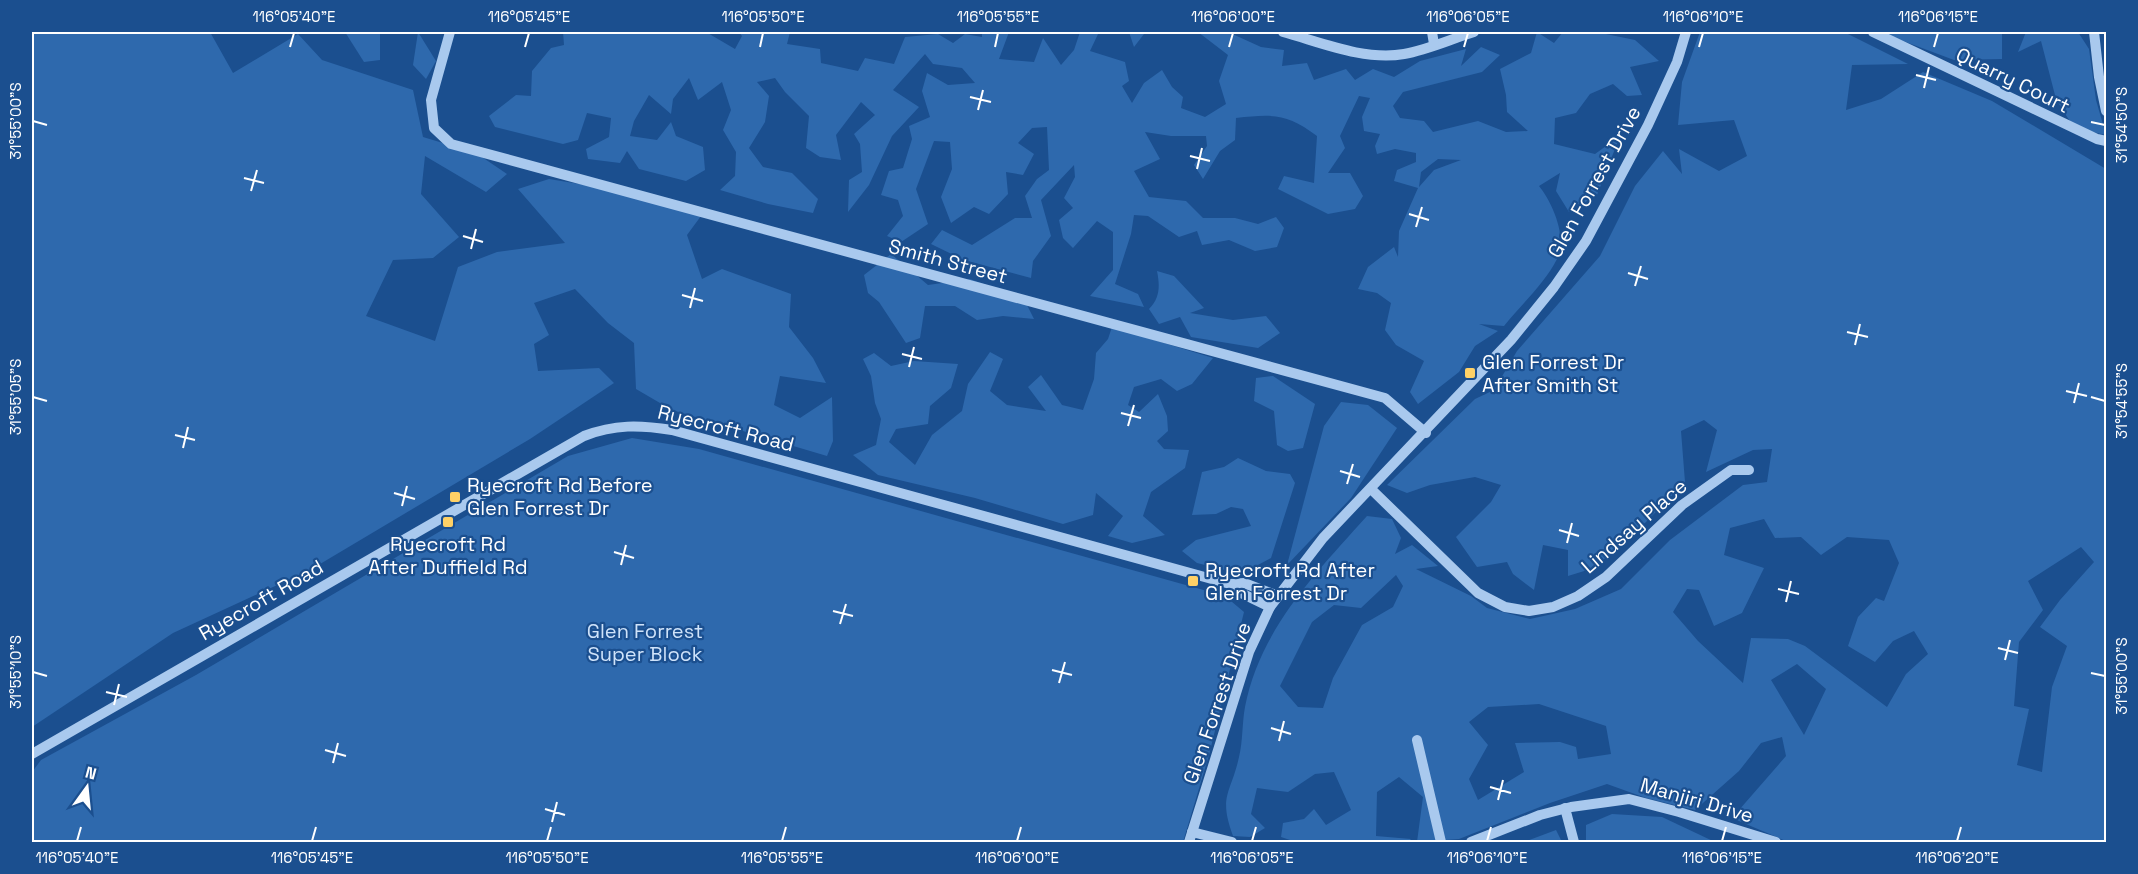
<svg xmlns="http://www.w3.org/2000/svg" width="2138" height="874" font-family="'Space Grotesk',sans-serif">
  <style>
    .green { fill: #2e69ad; fill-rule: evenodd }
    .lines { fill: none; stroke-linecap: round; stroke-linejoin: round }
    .minor { stroke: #a9c9ee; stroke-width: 10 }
    .ticks { fill: none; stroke: #fff; stroke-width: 2 }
    .poi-dot { fill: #ffd166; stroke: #1b4f8f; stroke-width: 2 }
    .labels { text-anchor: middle; stroke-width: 4.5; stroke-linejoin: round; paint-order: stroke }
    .street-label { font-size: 20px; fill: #fff; stroke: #1b4f8f }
    .poi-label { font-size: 20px; fill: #fff; stroke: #1b4f8f; text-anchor: start }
    .park-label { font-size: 20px; fill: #cfe3fa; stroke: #1b4f8f }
    .neatline { fill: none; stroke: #fff; stroke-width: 2 }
    .ticks-label { font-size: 15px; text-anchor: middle; fill: #fff }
  </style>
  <rect width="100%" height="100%" fill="#1b4f8f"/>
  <!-- green -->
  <g class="green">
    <polygon points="32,32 210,32 233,73 298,34 322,60 413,90 423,137 476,153 507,174 486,192 425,156 421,194 459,237 433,258 393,260 366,316 435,341 458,267 497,252 565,243 518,189 549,179 672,199 701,216 687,235 702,279 722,269 791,294 789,327 813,358 826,383 780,376 774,405 800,418 832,397 833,441 827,456 672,410 636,389 634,343 608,323 575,289 534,303 549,335 534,344 538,371 599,368 614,383 530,439 310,570 173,633 32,727"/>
    <polygon points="345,32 380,32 380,60 364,62"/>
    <polygon points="418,32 436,61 426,79 413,65"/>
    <path d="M563 32H706L735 49 742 36 739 32H790L787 44 820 49 821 63 858 71 865 58 894 64 905 37 938 34 953 43 965 34 982 37V32H1009L999 59 1034 62 1043 38 1061 65 1074 50 1080 32H1099L1090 51 1125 62 1129 81 1122 86 1132 103 1144 83 1162 70 1172 87 1183 97 1181 108 1205 117 1226 104 1219 81 1228 55 1198 32H1228L1261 47 1284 50 1282 66 1307 63 1314 80 1346 69 1355 80 1373 69 1394 77 1420 61 1466 49 1461 66 1481 47 1500 55 1482 72 1403 92 1393 106 1400 118 1424 121 1433 132 1478 121 1506 132 1528 131 1507 112 1506 95 1500 69 1531 53 1537 32 1554 43 1563 32 1601 33 1635 40 1659 61 1630 67 1642 95 1627 96 1613 84 1590 94 1576 113 1555 118 1554 144 1595 154 1620 136 1597 195 1569 212 1556 191 1560 173 1539 186C1552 202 1568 237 1557 259 1545 283 1521 305 1504 326L1479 324 1498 331 1475 346 1459 372 1418 404 1410 392 1424 361 1396 345 1385 330 1391 303 1377 293 1358 289 1368 267 1394 247 1398 257 1399 231 1418 188 1394 181 1397 170 1416 162V153L1395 149 1377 154 1375 146 1380 134 1364 131 1362 117 1370 98 1359 96 1340 136 1345 148 1328 173H1350L1363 196 1355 209 1328 214 1278 189 1284 176 1314 183 1317 136C1287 113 1272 114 1236 118L1235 140 1220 151 1203 179 1194 165 1207 146 1206 136H1171L1145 132 1160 159 1134 171 1149 197 1186 201 1203 218H1235L1258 224 1276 217 1284 228 1277 247 1255 251 1229 240 1202 245 1197 231 1179 237 1148 216 1134 215 1131 234 1115 284 1138 294 1144 307 1090 296 1113 270V232L1097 221 1073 248 1063 238 1059 220 1073 208 1064 198 1075 177 1074 165 1041 200 1051 236 1033 261 1031 278 964 260 931 244 942 230 972 245 1015 218H1032L1025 196 1037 179 1049 170 1047 127 1032 128 1018 143 1034 154 1023 175 1006 172 1008 194 989 214 974 207 951 223 941 197 952 169 950 142 934 141 916 189 928 224 901 242 887 236 903 216 898 200 881 195 889 171 903 168 912 139 909 126 930 117 922 91 927 73 948 85 975 83 962 68 933 64 925 54 893 90 919 107 892 136 869 185 848 212 849 180 862 172 860 144 854 134 875 115 861 102 836 135 841 160 820 157 806 148 809 116 785 92 775 78 757 82 769 96 765 122 749 148 763 167 792 173 818 199 813 213 768 204 720 190 735 176 736 152 723 130 731 110 722 82 698 100 689 78 673 99 671 114 649 95 634 121 630 136 657 140 671 122 676 136 703 147 705 170 686 181 639 169 627 151 620 163 588 159 586 149 609 137 611 118 587 113 578 140 563 144 495 127 489 116 516 95 531 96 532 71 551 48 564 45ZM1438 159 1461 160 1434 170 1419 187 1421 172Z"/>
    <polygon points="1129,32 1172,32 1144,34 1134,47"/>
    <path d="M1700 32H1844L1908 64 1852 65 1846 110 1881 99 1923 72 1992 101 2106 169V842H1788L1732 818 1786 756 1782 737 1761 743 1739 771 1695 810 1646 798 1607 784 1550 803 1459 839 1417 842 1423 797 1399 777 1377 792 1376 836 1411 839 1408 842H1296L1281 837 1283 823 1304 819 1314 809 1326 825 1351 810 1334 772 1315 774 1288 792 1257 788 1251 814 1265 828 1250 837 1233 836C1218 795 1231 794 1239 757 1243 741 1242 723 1245 707 1260 629 1316 573 1367 516L1392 519 1401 538 1395 554 1412 545 1438 566 1416 569 1471 596 1487 608 1530 619 1575 609 1621 589 1670 540 1743 485 1767 482 1772 449 1753 450 1706 472 1717 430 1704 420 1681 431 1685 482 1646 522 1594 568 1568 576V550L1543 545 1534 590 1513 574 1507 562 1477 567 1456 537 1491 502 1501 485 1475 477 1430 485 1407 493 1387 485 1475 399 1494 390 1517 351 1600 256 1635 186 1663 151 1682 174 1679 149 1719 171 1747 156 1734 120 1678 125 1682 82ZM1764 519 1775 538 1801 537 1821 555 1847 537 1889 540 1899 563 1884 601 1876 598 1858 617 1848 646 1875 662 1893 641 1914 631 1928 654 1906 674 1887 707 1805 646 1788 639 1751 638 1743 683 1698 641 1673 612 1687 589 1699 590 1714 626 1742 613 1764 568 1724 555 1730 528ZM2081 547 2094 562 2060 600 2040 627 2067 646 2052 687 2042 772 2017 765 2029 709 2014 706 2019 642 2043 610 2028 581ZM1396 575 1403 586 1393 607 1362 625 1333 678 1323 708 1298 707 1280 686 1312 622 1334 605 1361 608ZM1797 664 1826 689 1804 735 1771 680ZM1539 704 1606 726 1611 754 1578 759 1576 747 1560 742 1515 743 1524 772 1478 800 1469 779 1488 745 1469 722 1488 707Z"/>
    <polygon points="1879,32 2002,32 2002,59 1954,60"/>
    <polygon points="2026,32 2078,32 2089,49 2096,100 2106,135 2074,128 2056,99 2041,41 2018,52"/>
    <polygon points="891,254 928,285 970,279 1024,299 1034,319 1003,316 977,320 955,306 925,306 920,338 906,343 879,302 868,293 864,275"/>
    <path d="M1157 271 1174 276 1204 308 1190 313 1233 320 1266 316 1280 333 1258 348 1191 337 1180 317 1159 324 1149 309C1160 298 1160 286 1157 271Z"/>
    <polygon points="1112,327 1213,358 1192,384 1177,391 1161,379 1134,387 1128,405 1139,412 1158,394 1167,416 1168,431 1157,441 1164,449 1189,450 1185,468 1151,492 1143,516 1165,535 1132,543 1108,536 1123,516 1096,493 1093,515 1063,524 975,498 878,475 853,455 876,445 881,419 875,403 871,376 863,359 874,353 891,366 914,361 958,364 951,388 930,406 928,424 896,429 889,442 915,465 932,435 962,411 968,384 990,352 1003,359 990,391 1007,405 1046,411 1028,387 1041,375 1062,405 1083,410 1094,379 1096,353 1108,339"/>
    <polygon points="1273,376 1315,404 1303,448 1288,451 1277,445 1274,411 1254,401 1256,378"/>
    <polygon points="1341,402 1368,405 1397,428 1351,498 1287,565 1324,426"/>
    <polygon points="632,438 699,449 1225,596 1244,612 1209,755 1183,842 32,842 32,772 41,760 196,675 568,456"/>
    <polygon points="1238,458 1266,471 1290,474 1295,483 1271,558 1241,574 1197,563 1182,551 1196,540 1251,526 1243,509 1231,507 1216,514 1192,515 1202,472 1224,467"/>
    <polygon points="1612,814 1662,817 1715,842 1586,842 1586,825"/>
    <polygon points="1556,830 1562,842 1524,842"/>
  </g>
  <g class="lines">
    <!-- minor -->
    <g class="minor">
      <polyline points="450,32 431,100 434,128 451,144 1385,398 1426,433"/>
      <path d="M1283 32C1320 42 1364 61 1404 54 1427 50 1451 39 1474 32"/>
      <polyline points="1432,32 1434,44"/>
      <polyline points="1873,32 2097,139 2106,141"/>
      <polyline points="2094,32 2099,77 2106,111"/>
      <polyline points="1372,490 1478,593 1505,607 1529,611 1553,607 1578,596 1606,577 1682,505 1731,470 1749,470"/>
      <polyline points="1230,584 1241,593 1270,607"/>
      <polyline points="1417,740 1441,842"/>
      <path d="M32 754 584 436C615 424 640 425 672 430L1230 584 1244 583 1278 596"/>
      <polyline points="1565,808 1574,842"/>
      <polyline points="1192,832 1232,842"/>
      <polyline points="1189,842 1249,652 1270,607 1323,538 1511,340 1554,287 1586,241 1648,125 1677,62 1686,32"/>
      <polyline points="1471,842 1540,815 1571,807 1629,799 1679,812 1776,842"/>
    </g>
  </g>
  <!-- ticks -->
  <path class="ticks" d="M290 47 294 33M525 47 529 33M760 47 763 33M995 47 998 33M1229 47 1233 33M1464 47 1468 33M1699 47 1703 33M1934 47 1938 33M1916 75 1936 80M1924 88 1929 67M970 97 991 102M978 110 983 90M33 121 47 125M2091 122 2105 125M1190 156 1210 161M1197 169 1202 148M244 178 264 183M251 191 257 170M1409 214 1429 220M1416 227 1422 207M463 236 483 242M471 249 476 229M1628 273 1648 279M1635 286 1641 266M682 295 703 301M690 308 695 288M1847 332 1868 337M1855 345 1860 324M902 354 922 359M909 367 914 347M2066 391 2087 396M33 397 47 401M2091 397 2105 401M2074 403 2079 383M1121 413 1141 418M1128 426 1134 405M175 435 195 440M183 448 188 427M1340 471 1360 477M1347 484 1353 464M394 493 415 499M402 506 407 486M1559 530 1579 536M1567 543 1572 523M614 552 634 558M621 565 626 545M1778 589 1799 594M1786 602 1791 581M833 611 853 616M840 624 846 604M1998 648 2018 653M2005 660 2010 640M1052 670 1072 675M33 672 47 676M2091 673 2105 676M1059 683 1065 662M106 692 127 697M114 705 119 684M1271 728 1291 734M1279 741 1284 721M325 750 346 756M333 763 338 743M1490 787 1511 793M1498 800 1503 780M545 809 565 815M552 822 557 802M77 841 81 827M312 841 316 827M547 841 551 827M782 841 786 827M1017 841 1021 827M1252 841 1256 827M1487 841 1491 827M1722 841 1726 827M1957 841 1961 827"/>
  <!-- markers -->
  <g class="poi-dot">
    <rect x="1464" y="367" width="12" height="12" rx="3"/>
    <rect x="449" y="491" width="12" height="12" rx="3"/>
    <rect x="442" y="516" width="12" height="12" rx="3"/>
    <rect x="1187" y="575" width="12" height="12" rx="3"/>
  </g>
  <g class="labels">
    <!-- street labels -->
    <g class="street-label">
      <text transform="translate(2013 80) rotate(26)" y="7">Quarry Court</text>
      <text transform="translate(1594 182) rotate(-61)" y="7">Glen Forrest Drive</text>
      <text transform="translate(948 261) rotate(15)" y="7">Smith Street</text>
      <text transform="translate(726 428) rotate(14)" y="7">Ryecroft Road</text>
      <text transform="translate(1634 526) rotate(-41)" y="7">Lindsay Place</text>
      <text transform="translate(261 600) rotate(-30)" y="7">Ryecroft Road</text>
      <text transform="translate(1217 703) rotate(-71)" y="7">Glen Forrest Drive</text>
      <text transform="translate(1697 800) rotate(16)" y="7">Manjiri Drive</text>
    </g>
    <!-- poi labels -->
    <g class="poi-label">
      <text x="1482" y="369">Glen Forrest Dr<tspan x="1482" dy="23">After Smith St</tspan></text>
      <text x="467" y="492">Ryecroft Rd Before<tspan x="467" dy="23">Glen Forrest Dr</tspan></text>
      <text x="448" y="551" text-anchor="middle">Ryecroft Rd<tspan x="448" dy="23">After Duffield Rd</tspan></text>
      <text x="1205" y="577">Ryecroft Rd After<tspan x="1205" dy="23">Glen Forrest Dr</tspan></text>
    </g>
    <!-- park labels -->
    <g class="park-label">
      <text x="645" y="638">Glen Forrest<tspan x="645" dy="23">Super Block</tspan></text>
    </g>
  </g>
  <!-- border -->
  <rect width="2138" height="874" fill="none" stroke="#1b4f8f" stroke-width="66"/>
  <!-- north arrow -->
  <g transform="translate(87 787) rotate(15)" stroke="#1b4f8f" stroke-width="4.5" paint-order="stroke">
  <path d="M0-4.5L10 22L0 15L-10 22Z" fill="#ffffff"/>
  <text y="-9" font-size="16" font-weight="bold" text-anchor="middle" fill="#ffffff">N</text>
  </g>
  <rect x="33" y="33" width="2072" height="808" class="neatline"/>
  <g class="ticks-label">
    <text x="294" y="22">116°05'40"E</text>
    <text x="529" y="22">116°05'45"E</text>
    <text x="763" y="22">116°05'50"E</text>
    <text x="998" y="22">116°05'55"E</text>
    <text x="1233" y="22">116°06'00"E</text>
    <text x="1468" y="22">116°06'05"E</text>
    <text x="1703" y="22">116°06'10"E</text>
    <text x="1938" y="22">116°06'15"E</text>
    <text transform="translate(16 121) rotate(-90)" y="5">31°55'00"S</text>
    <text transform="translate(2122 125) rotate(-90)" y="5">31°54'50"S</text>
    <text transform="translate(16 397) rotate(-90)" y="5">31°55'05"S</text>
    <text transform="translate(2122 401) rotate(-90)" y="5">31°54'55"S</text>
    <text transform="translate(16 672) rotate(-90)" y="5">31°55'10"S</text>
    <text transform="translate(2122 676) rotate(-90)" y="5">31°55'00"S</text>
    <text x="77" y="863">116°05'40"E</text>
    <text x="312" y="863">116°05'45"E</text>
    <text x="547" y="863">116°05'50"E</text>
    <text x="782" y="863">116°05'55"E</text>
    <text x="1017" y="863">116°06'00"E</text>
    <text x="1252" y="863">116°06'05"E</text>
    <text x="1487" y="863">116°06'10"E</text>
    <text x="1722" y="863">116°06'15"E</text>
    <text x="1957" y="863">116°06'20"E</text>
  </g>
</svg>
